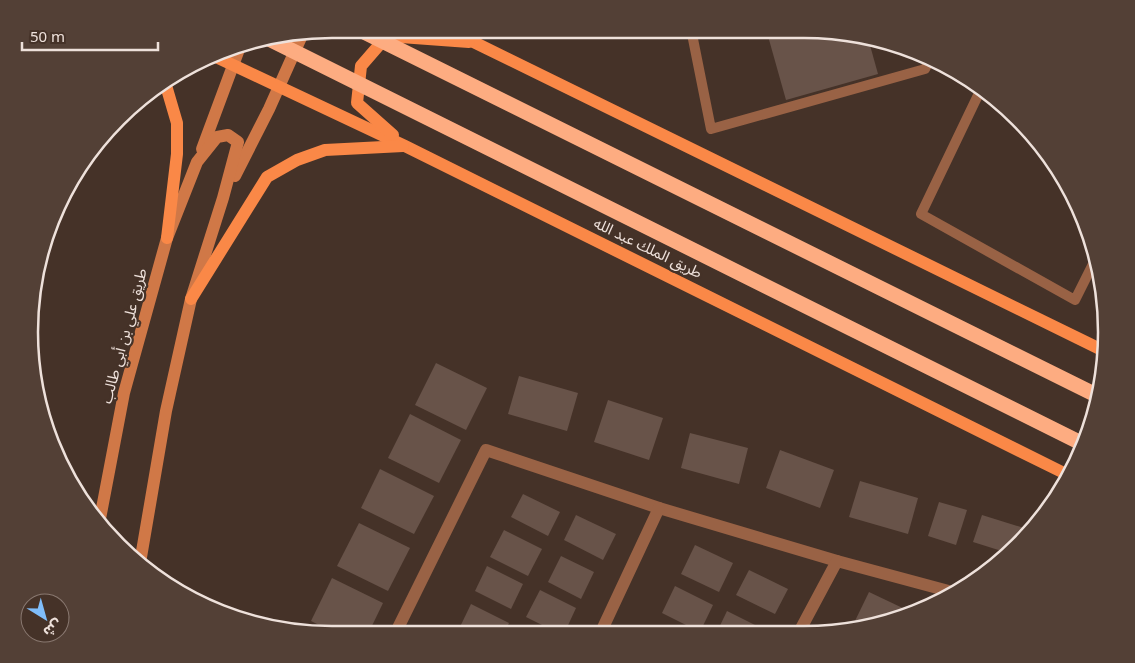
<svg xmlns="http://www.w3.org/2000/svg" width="1135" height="663" font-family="'Noto Sans','Noto Sans Arabic',sans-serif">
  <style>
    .building { fill: #685349 }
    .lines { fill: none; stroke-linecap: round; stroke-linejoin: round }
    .lane { stroke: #996245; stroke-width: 10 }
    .street { stroke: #996245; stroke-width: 12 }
    .secondary { stroke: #d07847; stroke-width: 12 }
    .primary { stroke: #fa8847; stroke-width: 12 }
    .highway { stroke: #fdac81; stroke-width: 15 }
    .labels { text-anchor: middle; stroke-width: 4.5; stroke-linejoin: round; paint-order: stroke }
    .street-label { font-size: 15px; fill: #eee1db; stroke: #453228 }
    .rim { fill: none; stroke: #eee1db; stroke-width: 2.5 }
  </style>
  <rect width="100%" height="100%" fill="#453228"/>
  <!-- building -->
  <g class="building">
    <polygon points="766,29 824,29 868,38 878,74 786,100"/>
    <polygon points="436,363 487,388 466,430 415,405"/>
    <polygon points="519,376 578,393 567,431 508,414"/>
    <polygon points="608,400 663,418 649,460 594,442"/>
    <polygon points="410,414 461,440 439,483 388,458"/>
    <polygon points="690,433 748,448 739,484 681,468"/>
    <polygon points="780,450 834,470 820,508 766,488"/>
    <polygon points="380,469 434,496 414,534 361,508"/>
    <polygon points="860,481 918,498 908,534 849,517"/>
    <polygon points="523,494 560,512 548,536 511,517"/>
    <polygon points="939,502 967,510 956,545 928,536"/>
    <polygon points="576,515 616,534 603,560 564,540"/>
    <polygon points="982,515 1024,528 1019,544 1008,553 973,542"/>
    <polygon points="359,523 410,548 388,591 337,566"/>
    <polygon points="504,530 542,549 528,576 490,557"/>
    <polygon points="695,545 733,563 719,592 681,574"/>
    <polygon points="561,556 594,572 581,599 548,582"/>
    <polygon points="487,566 523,584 511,609 475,591"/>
    <polygon points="749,570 788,589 775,614 736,595"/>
    <polygon points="332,578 383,603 368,634 337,634 311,621"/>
    <polygon points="675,586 713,605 700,632 662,613"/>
    <polygon points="540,590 576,608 564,634 560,634 526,617"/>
    <polygon points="869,592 909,611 907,615 901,618 861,626 854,623"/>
    <polygon points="471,604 509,623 504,634 467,634 459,629"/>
    <polygon points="727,611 767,631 766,634 716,634"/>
    <polygon points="517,626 532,634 514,634"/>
    <polygon points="658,627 671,634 655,634"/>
  </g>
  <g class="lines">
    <!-- lane -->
    <g class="lane">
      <polyline points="691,29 711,129 925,69 930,59"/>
      <polyline points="981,89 921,214 1075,300 1095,260"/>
    </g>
    <!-- street -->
    <g class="street">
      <polyline points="395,634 486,450 659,508 837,561 956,593"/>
      <polyline points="600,634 659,508"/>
      <polyline points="798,634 837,561"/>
    </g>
    <!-- secondary -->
    <g class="secondary">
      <polyline points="202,149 241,44"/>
      <polyline points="235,176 269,109 303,33"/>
      <polyline points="99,524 124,393 167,238 197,162 217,137 228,135 238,142 223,198 191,299 166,411 140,563"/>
    </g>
    <!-- primary -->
    <g class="primary">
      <polyline points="447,29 1100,349"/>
      <polyline points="214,56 405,146 1066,474"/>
      <polyline points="165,82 177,123 177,154 167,238"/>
      <polyline points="393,135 357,103 361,66 387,36 469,42"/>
      <polyline points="191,299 267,177 297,160 325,150 403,146"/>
    </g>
    <!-- highway -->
    <g class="highway">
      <polyline points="358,29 1098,396"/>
      <polyline points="269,39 1079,442"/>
    </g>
  </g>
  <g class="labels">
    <!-- street labels -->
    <g class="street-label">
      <text transform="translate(648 248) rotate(26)" y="5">طريق الملك عبد الله</text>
      <text transform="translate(124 336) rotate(-75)" y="5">طريق علي بن أبي طالب</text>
    </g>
  </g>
  <!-- crop -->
  <path d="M0 0H1135V663H0ZM332 38H804A294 294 0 0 1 1098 332V332A294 294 0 0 1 804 626H332A294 294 0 0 1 38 332V332A294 294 0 0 1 332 38Z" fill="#534036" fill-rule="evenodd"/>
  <path class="rim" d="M332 38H804A294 294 0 0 1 1098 332V332A294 294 0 0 1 804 626H332A294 294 0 0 1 38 332V332A294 294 0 0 1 332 38Z"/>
  <!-- north arrow -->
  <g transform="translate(45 618) rotate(143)"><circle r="24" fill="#453228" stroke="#897870"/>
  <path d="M0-4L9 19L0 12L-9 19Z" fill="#7fbdfa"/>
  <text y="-8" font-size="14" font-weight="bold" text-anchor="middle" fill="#eee1db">ش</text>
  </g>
  <!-- scale -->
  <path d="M22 42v8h136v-8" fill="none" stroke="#eee1db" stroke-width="2.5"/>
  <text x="30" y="42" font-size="15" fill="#eee1db" stroke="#453228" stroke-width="4" paint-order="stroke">50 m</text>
</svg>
